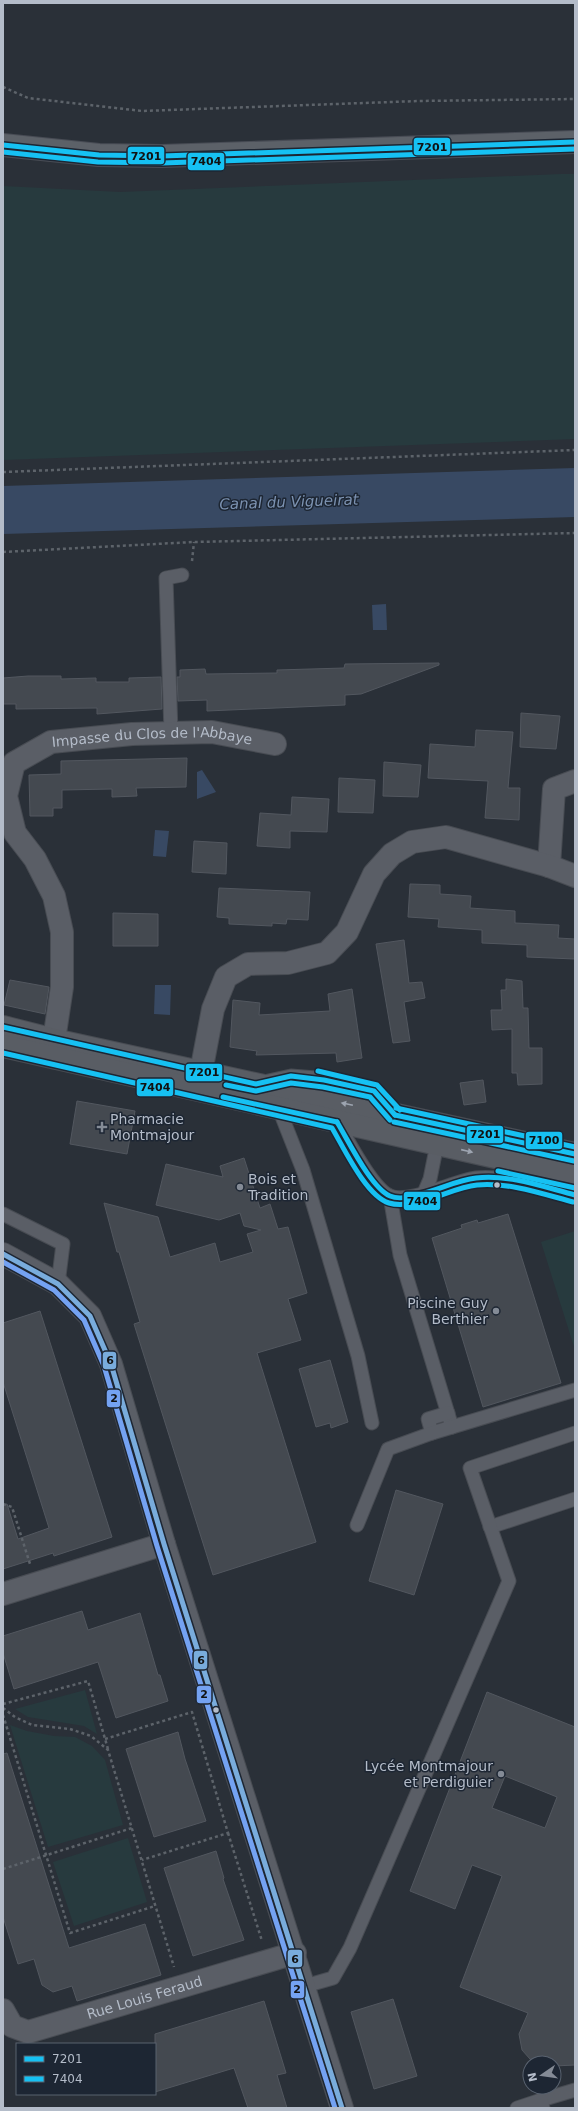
<svg xmlns="http://www.w3.org/2000/svg" width="578" height="2111" font-family="'DejaVu Sans',sans-serif">
  <style>
    .green { fill: #273a3e }
    .water { fill: #384963 }
    .building { fill: #444950; stroke: #52575f; fill-rule: evenodd }
    .lines { fill: none; stroke-linecap: round; stroke-linejoin: round }
    .service-casing { stroke: #484c53; stroke-width: 15 }
    .minor-casing { stroke: #484c53; stroke-width: 24 }
    .secondary-casing { stroke: #484c53; stroke-width: 24 }
    .primary-casing { stroke: #484c55; stroke-width: 24 }
    .path { stroke: #5d636a; stroke-width: 2.5; stroke-dasharray: 3 3; stroke-linecap: butt }
    .service { stroke: #5a5e66; stroke-width: 13 }
    .minor { stroke: #5a5e66; stroke-width: 22 }
    .secondary { stroke: #595d64; stroke-width: 22 }
    .primary { stroke: #5c6168; stroke-width: 22 }
    .bus-1-casing { stroke: #1d2633; stroke-width: 8 }
    .bus-2-casing { stroke: #1d2633; stroke-width: 8 }
    .bus-3-casing { stroke: #1d2633; stroke-width: 8 }
    .bus-4-casing { stroke: #1d2633; stroke-width: 8 }
    .bus-5-casing { stroke: #1d2633; stroke-width: 8 }
    .bus-1 { stroke: #16c1f3; stroke-width: 5 }
    .bus-2 { stroke: #16c1f3; stroke-width: 5 }
    .bus-3 { stroke: #16c1f3; stroke-width: 5 }
    .bus-4 { stroke: #79acdc; stroke-width: 5 }
    .bus-5 { stroke: #74a2f2; stroke-width: 5 }
    .oneway { fill: #9da4b0 }
    .poi-dot { fill: #848b96; stroke: #1d2633; stroke-width: 1.5 }
    .bus-dot { fill: #b4bcc9; stroke: #1d2633; stroke-width: 1.5 }
    .labels { text-anchor: middle; stroke-width: 3; stroke-linejoin: round; paint-order: stroke }
    .street-label { font-size: 14px; fill: #b4bcc9; stroke: #1d2633 }
    .poi-label { font-size: 14px; fill: #b4bcc9; stroke: #1d2633; text-anchor: start }
    .water-label { font-size: 15px; font-style: italic; fill: #7c92b1; stroke: #1d2633 }
    .line-badge { stroke: #1d2633; stroke-width: 1.5 }
    .pale-badge-label { font-size: 11px; text-anchor: middle; font-weight: bold; fill: #111 }
  </style>
  <rect width="100%" height="100%" fill="#2a3038"/>
  <!-- green -->
  <g class="green">
    <polygon points="561,174 575,174 575,439 3,460 3,186 120,192"/>
    <polygon points="575,1231 575,1350 541,1242"/>
    <polygon points="85,1690 97,1734 84,1726 28,1717 15,1709"/>
    <polygon points="10,1725 27,1731 54,1736 75,1737 92,1746 105,1760 123,1825 48,1847"/>
    <polygon points="128,1838 147,1902 74,1926 53,1862"/>
  </g>
  <!-- water -->
  <g class="water">
    <polygon points="575,468 575,517 3,534 3,486"/>
    <polygon points="386,604 387,630 373,630 372,605"/>
    <polygon points="202,770 216,792 197,799 197,772"/>
    <polygon points="155,830 169,831 166,857 153,856"/>
    <polygon points="155,985 171,985 170,1015 154,1014"/>
  </g>
  <!-- building -->
  <g class="building">
    <polygon points="439,663 439,665 361,694 345,695 345,705 207,711 207,700 178,701 177,677 180,677 180,670 205,669 206,674 277,673 277,670 344,668 345,664"/>
    <polygon points="28,676 61,676 61,679 96,678 96,682 129,682 129,678 161,677 162,709 97,714 97,708 16,709 16,704 3,704 3,678"/>
    <polygon points="521,713 560,716 556,749 520,747"/>
    <polygon points="476,730 513,732 508,788 520,788 519,820 485,818 488,781 428,778 430,744 475,747"/>
    <polygon points="187,758 186,787 136,788 137,796 112,797 112,789 62,790 62,808 53,808 53,816 30,816 29,775 61,774 61,761"/>
    <polygon points="384,762 421,765 418,797 383,796"/>
    <polygon points="339,778 375,780 373,813 338,812"/>
    <polygon points="292,797 329,799 327,832 290,831 290,848 257,846 260,813 291,815"/>
    <polygon points="194,841 227,843 226,874 192,872"/>
    <polygon points="410,884 440,885 440,894 471,896 470,908 515,911 515,923 559,925 558,938 575,939 575,959 527,957 527,945 482,943 482,930 438,927 439,919 408,917"/>
    <polygon points="219,888 310,892 308,920 287,919 286,924 272,923 272,926 229,924 229,918 217,917"/>
    <polygon points="113,913 158,914 158,946 113,946"/>
    <polygon points="404,940 409,983 422,982 425,998 404,1002 410,1041 393,1043 376,944"/>
    <polygon points="506,979 522,981 523,1008 528,1008 529,1048 542,1048 542,1084 518,1085 517,1073 512,1073 512,1029 492,1030 491,1010 502,1010 501,990 506,990"/>
    <polygon points="10,980 49,987 45,1014 4,1005"/>
    <polygon points="352,989 362,1058 337,1062 336,1053 256,1055 257,1051 230,1047 233,1000 260,1003 259,1015 330,1011 328,994"/>
    <polygon points="483,1080 486,1102 464,1105 460,1083"/>
    <polygon points="77,1101 135,1111 127,1154 70,1144"/>
    <polygon points="244,1158 260,1208 270,1204 278,1229 288,1227 307,1293 288,1299 301,1340 257,1353 316,1542 213,1575 134,1324 140,1322 119,1252 117,1252 104,1203 158,1217 170,1257 215,1243 220,1262 253,1252 247,1234 261,1230 244,1226 240,1213 219,1220 156,1205 166,1164 223,1177 220,1166"/>
    <polygon points="508,1214 561,1383 483,1407 432,1238 462,1228 461,1225 477,1220 478,1223"/>
    <polygon points="40,1311 112,1537 54,1556 53,1553 3,1569 3,1505 7,1504 18,1539 49,1528 3,1382 3,1323"/>
    <polygon points="330,1360 348,1422 331,1428 330,1423 316,1427 299,1369"/>
    <polygon points="396,1490 443,1504 414,1595 369,1581"/>
    <polygon points="82,1611 88,1630 140,1613 158,1675 160,1675 168,1701 116,1718 98,1662 14,1689 3,1653 3,1636"/>
    <path d="M487 1692 575 1727V2065L554 2066V2063H537L530 2059 522 2050 519 2034 528 2013 460 1987 502 1876 472 1865 455 1909 410 1891ZM505 1776 557 1797 545 1828 492 1808Z"/>
    <polygon points="178,1732 185,1759 206,1821 154,1837 126,1749"/>
    <polygon points="7,1753 69,1948 145,1924 161,1975 77,2001 72,1986 53,1992 42,1985 34,1959 18,1964 3,1917 3,1754"/>
    <polygon points="216,1851 224,1878 223,1879 244,1940 193,1956 164,1868"/>
    <polygon points="393,1999 417,2076 374,2089 351,2012"/>
    <polygon points="264,2001 286,2073 277,2075 287,2108 248,2108 234,2068 155,2092 155,2034"/>
  </g>
  <g class="lines">
    <defs>
      <g id="service">
        <polyline points="171,733 166,578 182,575"/>
        <polyline points="264,1082 291,1076 316,1078 374,1091 394,1113"/>
        <polyline points="279,1109 303,1170 358,1356 372,1423"/>
        <path d="M337 1122C348 1140 372 1188 390 1196 409 1204 454 1181 476 1178 507 1175 545 1188 575 1195"/>
        <polyline points="424,1193 430,1179 437,1144"/>
        <polyline points="390,1196 400,1255 452,1427"/>
        <polyline points="3,1214 63,1244 58,1284"/>
        <polyline points="432,1433 428,1419 448,1413"/>
        <polyline points="357,1525 388,1449 432,1433 575,1390"/>
        <polyline points="490,1527 575,1499"/>
        <polyline points="305,1986 333,1978 350,1948 509,1581 470,1468 575,1433"/>
        <polyline points="541,2100 575,2090"/>
        <polyline points="517,2108 541,2100 543,2108"/>
      </g>
      <g id="minor">
        <polyline points="549,866 554,789 575,781"/>
        <path id="s1" d="M54 1040 62 987V932L54 896 35 859 15 833 6 796 14 763 51 742 132 734 212 732 275 744"/>
        <polyline points="201,1072 213,1009 226,977 248,964 288,963 327,953 347,932 374,874 392,854 412,842 446,837 549,866 575,876"/>
        <polyline points="3,1254 58,1284 90,1316 111,1364 164,1544 342,2108"/>
        <polyline points="3,1594 164,1544"/>
        <path id="s2" d="M3 2010 12 2026 28 2032 295 1953"/>
      </g>
      <g id="secondary">
        <polyline points="3,1027 54,1040 575,1154"/>
        <polyline points="3,1046 575,1175"/>
      </g>
      <polyline id="primary" points="3,145 99,155 162,156 575,142"/>
    </defs>
    <!-- service casing -->
    <use href="#service" class="service-casing"/>
    <!-- minor casing -->
    <use href="#minor" class="minor-casing"/>
    <!-- secondary casing -->
    <use href="#secondary" class="secondary-casing"/>
    <!-- primary casing -->
    <use href="#primary" class="primary-casing"/>
    <!-- path -->
    <g class="path">
      <polyline points="3,87 28,98 142,111 419,101 575,99"/>
      <polyline points="3,472 575,450"/>
      <polyline points="3,552 194,542 575,533"/>
      <polyline points="192,561 194,542"/>
      <polyline points="3,1504 12,1507 30,1564"/>
      <polyline points="3,1704 88,1681 108,1749"/>
      <polyline points="3,1708 15,1717 32,1725 70,1729 91,1736 108,1750 174,1967"/>
      <polyline points="3,1715 70,1933 155,1906"/>
      <polyline points="105,1739 192,1712 228,1833 142,1860"/>
      <polyline points="228,1833 262,1941"/>
      <polyline points="3,1869 132,1828"/>
    </g>
    <!-- service -->
    <use href="#service" class="service"/>
    <!-- minor -->
    <use href="#minor" class="minor"/>
    <!-- secondary -->
    <use href="#secondary" class="secondary"/>
    <!-- primary -->
    <use href="#primary" class="primary"/>
    <defs>
      <g id="bus-1">
        <polyline points="3,145 99,155 162,156 575,142"/>
        <polyline points="3,1027 256,1084 291,1076 324,1080 374,1091 395,1115"/>
        <polyline points="223,1097 337,1122"/>
        <polyline points="395,1115 575,1154"/>
        <path d="M337 1122C348 1140 371 1188 390 1196 399 1200 411 1197 420 1194 439 1190 457 1180 476 1178 509 1174 544 1187 575 1195"/>
      </g>
      <g id="bus-2">
        <polyline points="3,152 98,162 162,163 575,149"/>
        <path d="M3 1053 332 1128C344 1148 366 1196 389 1203 399 1206 411 1204 422 1201 440 1197 458 1187 477 1185 509 1182 543 1194 573 1202"/>
        <polyline points="226,1085 256,1091 291,1083 323,1087 370,1097 390,1120"/>
        <polyline points="394,1122 574,1161"/>
      </g>
      <g id="bus-3">
        <polyline points="318,1071 377,1085 400,1110"/>
        <polyline points="396,1108 575,1147"/>
        <polyline points="498,1171 575,1188"/>
      </g>
      <polyline id="bus-4" points="3,1254 58,1284 90,1316 111,1364 164,1544 342,2108"/>
      <polyline id="bus-5" points="3,1262 54,1290 84,1320 104,1366 157,1546 335,2108"/>
    </defs>
    <!-- bus-1 casing -->
    <use href="#bus-1" class="bus-1-casing"/>
    <!-- bus-2 casing -->
    <use href="#bus-2" class="bus-2-casing"/>
    <!-- bus-3 casing -->
    <use href="#bus-3" class="bus-3-casing"/>
    <!-- bus-4 casing -->
    <use href="#bus-4" class="bus-4-casing"/>
    <!-- bus-5 casing -->
    <use href="#bus-5" class="bus-5-casing"/>
    <!-- bus-1 -->
    <use href="#bus-1" class="bus-1"/>
    <!-- bus-2 -->
    <use href="#bus-2" class="bus-2"/>
    <!-- bus-3 -->
    <use href="#bus-3" class="bus-3"/>
    <!-- bus-4 -->
    <use href="#bus-4" class="bus-4"/>
    <!-- bus-5 -->
    <use href="#bus-5" class="bus-5"/>
  </g>
  <!-- one-way arrows -->
  <defs><path id="oneway-solid" d="M-6-.8H1V-3.2L6.5 0L1 3.2V.8H-6Z"/></defs>
  <g class="oneway">
    <use href="#oneway-solid" transform="translate(347 1104) rotate(-168)"/>
    <use href="#oneway-solid" transform="translate(467 1151) rotate(13)"/>
  </g>
  <!-- markers -->
  <g class="poi-dot">
    <path d="M100 1121h4v4h4v4h-4v4h-4v-4h-4v-4h4z"/>
    <circle cx="240" cy="1187" r="4"/>
    <circle cx="496" cy="1311" r="4"/>
    <circle cx="501" cy="1774" r="4"/>
  </g>
  <g class="bus-dot">
    <circle cx="497" cy="1185" r="3.5"/>
    <circle cx="216" cy="1710" r="3.5"/>
  </g>
  <g class="labels">
    <!-- street labels -->
    <g class="street-label">
      <text dy="5" stroke="none"><textPath href="#s1" startOffset="436">Impasse du Clos de l'Abbaye</textPath></text>
      <text dy="5" stroke="none"><textPath href="#s2" startOffset="157">Rue Louis Feraud</textPath></text>
    </g>
    <!-- poi labels -->
    <g class="poi-label">
      <text x="110" y="1124">Pharmacie<tspan x="110" dy="16">Montmajour</tspan></text>
      <text x="248" y="1184">Bois et<tspan x="248" dy="16">Tradition</tspan></text>
      <text x="488" y="1308" text-anchor="end">Piscine Guy<tspan x="488" dy="16">Berthier</tspan></text>
      <text x="493" y="1771" text-anchor="end">Lycée Montmajour<tspan x="493" dy="16">et Perdiguier</tspan></text>
    </g>
    <!-- water labels -->
    <g class="water-label">
      <text transform="translate(289 502) rotate(-2)" y="5">Canal du Vigueirat</text>
    </g>
  </g>
  <g class="line-badge">
    <rect x="413" y="137" width="38" height="19" rx="4" fill="#16c1f3"/>
    <rect x="127" y="146" width="38" height="19" rx="4" fill="#16c1f3"/>
    <rect x="187" y="152" width="38" height="19" rx="4" fill="#16c1f3"/>
    <rect x="185" y="1063" width="38" height="19" rx="4" fill="#16c1f3"/>
    <rect x="136" y="1078" width="38" height="19" rx="4" fill="#16c1f3"/>
    <rect x="466" y="1125" width="38" height="19" rx="4" fill="#16c1f3"/>
    <rect x="525" y="1131" width="38" height="19" rx="4" fill="#16c1f3"/>
    <rect x="403" y="1191" width="38" height="20" rx="4" fill="#16c1f3"/>
    <rect x="102" y="1351" width="15" height="19" rx="4" fill="#79acdc"/>
    <rect x="106" y="1389" width="15" height="19" rx="4" fill="#74a2f2"/>
    <rect x="193" y="1650" width="15" height="20" rx="4" fill="#79acdc"/>
    <rect x="196" y="1685" width="16" height="19" rx="4" fill="#74a2f2"/>
    <rect x="287" y="1949" width="16" height="19" rx="4" fill="#79acdc"/>
    <rect x="290" y="1980" width="15" height="19" rx="4" fill="#74a2f2"/>
  </g>
  <g class="pale-badge-label">
    <text x="432" y="151">7201</text>
    <text x="146" y="160">7201</text>
    <text x="206" y="165">7404</text>
    <text x="204" y="1076">7201</text>
    <text x="155" y="1091">7404</text>
    <text x="485" y="1138">7201</text>
    <text x="544" y="1144">7100</text>
    <text x="422" y="1205">7404</text>
    <text x="110" y="1364">6</text>
    <text x="114" y="1402">2</text>
    <text x="201" y="1664">6</text>
    <text x="204" y="1698">2</text>
    <text x="295" y="1963">6</text>
    <text x="297" y="1993">2</text>
  </g>
  <!-- border -->
  <rect width="578" height="2111" fill="none" stroke="#b4bcc9" stroke-width="8"/>
  <!-- legend -->
  <rect x="16" y="2043" width="140" height="52" fill="#1d2633" stroke="#59626f"/>
  <rect x="24" y="2056" width="20" height="6" fill="#16c1f3" stroke="#59626f"/>
  <text x="52" y="2063" font-size="12" fill="#b4bcc9">7201</text>
  <rect x="24" y="2076" width="20" height="6" fill="#16c1f3" stroke="#59626f"/>
  <text x="52" y="2083" font-size="12" fill="#b4bcc9">7404</text>
  <!-- north arrow -->
  <g transform="translate(542 2075) rotate(257)"><circle r="19" fill="#1d2633" stroke="#59626f"/>
  <path d="M0-3L7 15L0 10L-7 15Z" fill="#848b96"/>
  <text y="-6" font-size="11" font-weight="bold" text-anchor="middle" fill="#b4bcc9">N</text>
  </g>
</svg>
